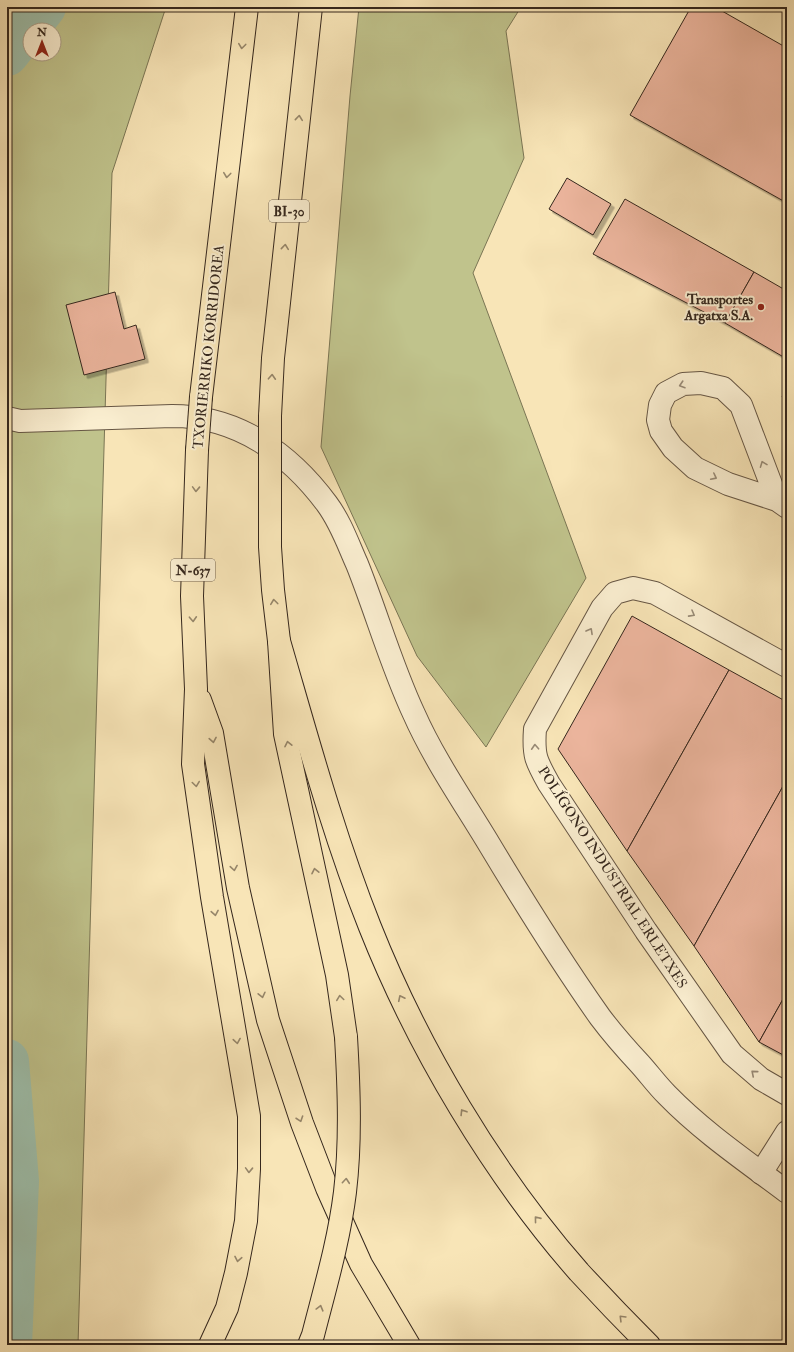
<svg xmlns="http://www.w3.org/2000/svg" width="794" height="1352" font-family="'IM FELL Double Pica',serif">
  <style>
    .green { fill: #c0c38c; stroke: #7a7554; fill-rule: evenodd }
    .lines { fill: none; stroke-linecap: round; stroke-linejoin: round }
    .river { stroke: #9ebfab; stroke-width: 44 }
    .building { fill: #ebb49c; stroke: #35271d; filter: url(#shadow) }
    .minor-casing { stroke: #665644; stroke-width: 24 }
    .highway-casing { stroke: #35271d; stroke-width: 24 }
    .minor { stroke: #faeed0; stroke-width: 22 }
    .highway { stroke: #f8e5b7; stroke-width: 22 }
    .highway-bridge-casing { stroke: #35271d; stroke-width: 24; stroke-linecap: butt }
    .highway-bridge { stroke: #f8e5b7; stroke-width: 22 }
    .oneway { stroke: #96866a }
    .oneway2 { stroke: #988a76 }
    .poi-dot { fill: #8f2418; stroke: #faeed0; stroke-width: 1.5 }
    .labels { text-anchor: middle; stroke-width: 4; stroke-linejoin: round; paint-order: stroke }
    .shield { fill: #faeed0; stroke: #706353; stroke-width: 1 }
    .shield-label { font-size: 13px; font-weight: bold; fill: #35271d }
    .poi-label { font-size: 14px; font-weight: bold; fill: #35271d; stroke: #faeed0; text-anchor: end }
    .street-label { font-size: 14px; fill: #35271d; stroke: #faeed0 }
  </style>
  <defs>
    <filter id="shadow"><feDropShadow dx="3.5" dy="3.5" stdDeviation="0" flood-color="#0004"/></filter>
  </defs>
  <rect width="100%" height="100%" fill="#f8e5b7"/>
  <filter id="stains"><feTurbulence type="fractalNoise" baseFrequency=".005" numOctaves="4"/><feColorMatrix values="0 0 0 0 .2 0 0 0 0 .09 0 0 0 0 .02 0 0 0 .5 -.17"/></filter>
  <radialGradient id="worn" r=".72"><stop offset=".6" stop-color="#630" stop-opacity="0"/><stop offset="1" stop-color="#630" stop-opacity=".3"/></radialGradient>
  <!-- green -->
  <g class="green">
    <path d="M7 7H166L112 173 78 1345H7ZM30 30H54V54H30Z"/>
    <polygon points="359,7 521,7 506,31 524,158 473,273 586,578 486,747 417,656 321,447 350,96"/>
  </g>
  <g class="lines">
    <!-- river -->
    <g class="river">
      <polyline points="7,54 44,7"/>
      <polyline points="7,1061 17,1181 10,1345"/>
    </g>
  </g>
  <!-- building -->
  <g class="building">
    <polygon points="691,7 715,7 787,48 787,203 630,115"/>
    <polygon points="567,178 611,204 593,235 549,209"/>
    <polygon points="625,199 754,272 725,323 593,254"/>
    <polygon points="754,272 787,291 787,359 725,323"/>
    <polygon points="115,292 124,329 136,325 145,359 84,375 66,305"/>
    <polygon points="787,388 787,399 782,397"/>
    <polygon points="632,616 729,670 627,851 558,749"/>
    <polygon points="729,670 787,702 787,779 694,946 627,851"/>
    <polygon points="787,779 787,992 759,1042 694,946"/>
    <polygon points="787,992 787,1057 759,1042"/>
  </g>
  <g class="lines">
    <defs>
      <g id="minor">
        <path d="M7 418 20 421 172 416C238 416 290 454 327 504 341 523 348 544 357 564 377 614 391 665 414 714 433 757 461 798 486 839 522 899 559 959 600 1017 612 1033 626 1049 640 1064 649 1074 657 1085 667 1095 703 1132 746 1161 787 1192"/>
        <polyline points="777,500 741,405 723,388 701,383 683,384 666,393 660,405 658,420 661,431 673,448 695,468 728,484 777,500 787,507"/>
        <path d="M787 666 655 593 633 588 615 593 602 608 535 729C533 756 536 761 549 784L646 931 732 1054 761 1079 787 1094"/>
        <polyline points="761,1173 787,1132"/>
      </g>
      <g id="highway">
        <polyline points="201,397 247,7"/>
        <polyline points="270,416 273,358 311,7"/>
        <polyline points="197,450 192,596 196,689 193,764 212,897 249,1116 249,1169 246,1221 236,1273 227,1308 210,1345"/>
        <polyline points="270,475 270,547 273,590 279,641 285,734 337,975 346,1037"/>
        <path d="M279 641C307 737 333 834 370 927 418 1048 493 1174 579 1272 602 1297 625 1321 649 1345"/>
        <polyline points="200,700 212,733 238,888 268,1020 302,1123 327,1188 361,1264 409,1345"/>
      </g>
    </defs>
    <!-- minor casing -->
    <use href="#minor" class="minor-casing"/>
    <!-- highway casing -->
    <use href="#highway" class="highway-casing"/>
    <!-- minor -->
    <use href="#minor" class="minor"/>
    <!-- highway -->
    <use href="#highway" class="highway"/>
    <defs>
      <g id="highway-bridge">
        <polyline points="270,416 270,475"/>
        <polyline points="197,450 201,397"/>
        <path d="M309 1345 313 1335C325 1288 339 1241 345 1192 351 1141 349 1089 346 1037"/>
      </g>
    </defs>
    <!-- highway-bridge casing -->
    <use href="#highway-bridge" class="highway-bridge-casing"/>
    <!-- highway-bridge -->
    <use href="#highway-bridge" class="highway-bridge"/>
  </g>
  <!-- one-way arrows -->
  <defs><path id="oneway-chevron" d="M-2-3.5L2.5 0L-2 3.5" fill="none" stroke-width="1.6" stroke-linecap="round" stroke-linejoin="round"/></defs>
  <g class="oneway">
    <use href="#oneway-chevron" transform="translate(242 46) rotate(97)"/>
    <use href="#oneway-chevron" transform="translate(299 118) rotate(-84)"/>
    <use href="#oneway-chevron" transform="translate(227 175) rotate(97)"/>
    <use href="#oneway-chevron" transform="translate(285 247) rotate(-84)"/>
    <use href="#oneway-chevron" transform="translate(272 377) rotate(-87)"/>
    <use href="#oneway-chevron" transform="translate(196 489) rotate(92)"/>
    <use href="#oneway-chevron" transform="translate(274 602) rotate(-97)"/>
    <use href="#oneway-chevron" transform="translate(193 619) rotate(87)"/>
    <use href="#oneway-chevron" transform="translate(213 740) rotate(80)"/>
    <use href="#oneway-chevron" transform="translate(288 744) rotate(-102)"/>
    <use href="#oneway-chevron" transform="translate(196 784) rotate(82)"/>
    <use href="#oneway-chevron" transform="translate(234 868) rotate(81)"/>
    <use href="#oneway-chevron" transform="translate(315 871) rotate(-102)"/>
    <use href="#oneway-chevron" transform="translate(215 913) rotate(80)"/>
    <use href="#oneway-chevron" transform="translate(262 995) rotate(77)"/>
    <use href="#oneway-chevron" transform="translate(340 998) rotate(-98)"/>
    <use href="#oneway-chevron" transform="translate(401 998) rotate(-116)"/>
    <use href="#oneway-chevron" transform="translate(237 1041) rotate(81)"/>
    <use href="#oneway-chevron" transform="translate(463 1112) rotate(-122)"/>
    <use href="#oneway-chevron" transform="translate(300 1119) rotate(71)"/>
    <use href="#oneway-chevron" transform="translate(249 1170) rotate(92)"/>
    <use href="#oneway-chevron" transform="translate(346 1181) rotate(-85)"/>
    <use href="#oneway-chevron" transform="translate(537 1219) rotate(-129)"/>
    <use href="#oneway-chevron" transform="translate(238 1259) rotate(101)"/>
    <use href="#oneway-chevron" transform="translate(320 1308) rotate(-75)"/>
    <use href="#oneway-chevron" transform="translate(622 1318) rotate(-135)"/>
  </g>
  <g class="oneway2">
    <use href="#oneway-chevron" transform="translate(682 385) rotate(162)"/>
    <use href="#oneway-chevron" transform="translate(763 464) rotate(-111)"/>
    <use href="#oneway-chevron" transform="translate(714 477) rotate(27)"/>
    <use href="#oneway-chevron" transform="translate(692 614) rotate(29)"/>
    <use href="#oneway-chevron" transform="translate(590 631) rotate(-61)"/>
    <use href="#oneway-chevron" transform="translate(535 747) rotate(-93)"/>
    <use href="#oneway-chevron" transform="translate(754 1073) rotate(-140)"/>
  </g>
  <!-- markers -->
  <circle class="poi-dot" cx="761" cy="307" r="4"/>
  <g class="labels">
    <!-- shield labels -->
    <g class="shield">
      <rect x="269" y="200" width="40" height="22" rx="3"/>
      <rect x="171" y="559" width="44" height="22" rx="3"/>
    </g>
    <g class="shield-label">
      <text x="289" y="216">BI-30</text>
      <text x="193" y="575">N-637</text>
    </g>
    <!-- poi labels -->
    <g class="poi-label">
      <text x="753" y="304">Transportes<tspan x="753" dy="16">Argatxa S.A.</tspan></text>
    </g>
    <!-- street labels -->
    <g class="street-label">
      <text transform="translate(208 347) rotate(-84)" y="5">TXORIERRIKO KORRIDOREA</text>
      <text transform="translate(613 877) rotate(57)" y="5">POLÍGONO INDUSTRIAL ERLETXES</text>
    </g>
  </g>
  <!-- margin -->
  <rect width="794" height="1352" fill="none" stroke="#f8e5b7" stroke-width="24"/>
  <rect x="8" y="8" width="778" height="1336" fill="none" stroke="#35271d" stroke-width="2"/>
  <rect x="12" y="12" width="770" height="1328" fill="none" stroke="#35271d"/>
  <!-- north arrow -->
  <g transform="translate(42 42)"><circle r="19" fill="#faeed0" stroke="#ab9e88"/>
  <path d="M0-3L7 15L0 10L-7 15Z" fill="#8f2418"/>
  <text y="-6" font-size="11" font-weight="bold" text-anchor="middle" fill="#35271d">N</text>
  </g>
  <rect width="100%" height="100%" filter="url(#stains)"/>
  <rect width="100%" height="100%" fill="url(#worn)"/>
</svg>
